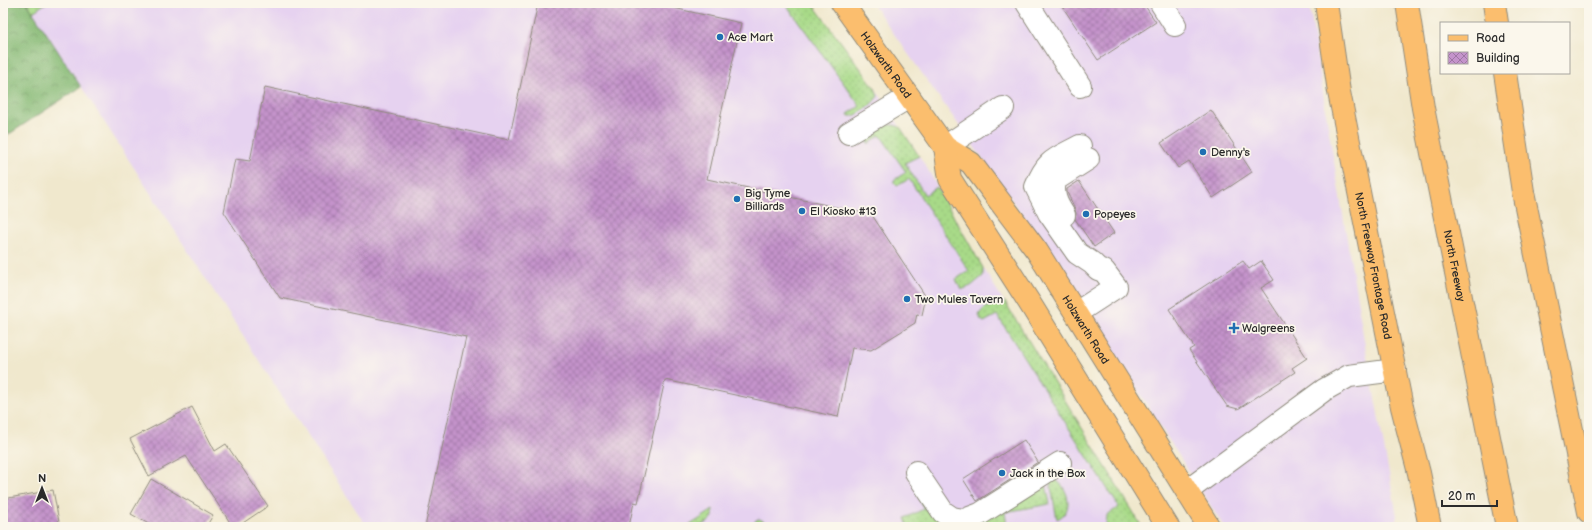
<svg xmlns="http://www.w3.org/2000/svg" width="1592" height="530" font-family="'Balsamiq Sans',sans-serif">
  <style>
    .built { fill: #e6d2f0 }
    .grass { fill: url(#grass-dots); stroke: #6a825a }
    .forest { fill: url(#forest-crowns); stroke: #587250 }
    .building { fill: url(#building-cross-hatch) }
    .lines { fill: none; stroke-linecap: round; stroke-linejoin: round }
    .minor-casing { stroke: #8e8a7c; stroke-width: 24 }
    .major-casing { stroke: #8e8a7c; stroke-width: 24 }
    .highway-casing { stroke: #8e8a7c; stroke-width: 24 }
    .minor { stroke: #fff; stroke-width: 22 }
    .major { stroke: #fbbe6e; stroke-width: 22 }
    .highway { stroke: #fbbe6e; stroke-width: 22 }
    .poi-dot { fill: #1f6fb2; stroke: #fbf7ec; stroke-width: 1.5 }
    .labels { text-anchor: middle; stroke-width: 3.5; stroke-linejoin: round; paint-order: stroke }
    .poi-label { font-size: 11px; fill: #2b2b2b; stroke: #fbf7ec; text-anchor: start }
    .street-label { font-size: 11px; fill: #2b2b2b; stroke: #fbf7ec }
  </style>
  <defs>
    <pattern id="grass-dots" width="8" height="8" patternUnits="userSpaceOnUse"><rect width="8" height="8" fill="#a8da88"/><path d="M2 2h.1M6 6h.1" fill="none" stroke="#91bb76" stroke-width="1.8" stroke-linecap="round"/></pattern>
    <pattern id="forest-crowns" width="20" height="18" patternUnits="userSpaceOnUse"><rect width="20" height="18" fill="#86ba74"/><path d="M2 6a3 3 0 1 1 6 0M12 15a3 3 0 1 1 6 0" fill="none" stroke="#6e975f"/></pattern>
    <pattern id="building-cross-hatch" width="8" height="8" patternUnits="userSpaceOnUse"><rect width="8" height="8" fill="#c493cb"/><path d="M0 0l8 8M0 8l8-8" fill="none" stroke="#9f78a5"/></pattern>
  </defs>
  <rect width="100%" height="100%" fill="#fbf7ec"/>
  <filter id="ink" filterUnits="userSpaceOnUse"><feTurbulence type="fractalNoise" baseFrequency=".025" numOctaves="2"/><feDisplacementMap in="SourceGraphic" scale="8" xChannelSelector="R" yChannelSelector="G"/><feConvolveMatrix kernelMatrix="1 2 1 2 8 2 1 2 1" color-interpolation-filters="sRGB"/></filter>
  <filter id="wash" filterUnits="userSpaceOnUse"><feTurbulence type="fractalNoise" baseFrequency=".012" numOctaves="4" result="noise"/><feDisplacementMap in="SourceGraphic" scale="16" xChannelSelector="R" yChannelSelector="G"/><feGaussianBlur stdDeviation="0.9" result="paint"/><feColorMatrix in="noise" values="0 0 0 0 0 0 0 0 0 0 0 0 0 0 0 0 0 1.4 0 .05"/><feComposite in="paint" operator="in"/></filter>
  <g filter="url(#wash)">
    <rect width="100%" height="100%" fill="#f0e8cd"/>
    <!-- built -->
    <g class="built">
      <polygon points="27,3 812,3 875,88 927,168 976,256 1142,527 367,527"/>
      <polygon points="872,3 1309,3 1329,132 1364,340 1397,516 1394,527 1224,527 1063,272"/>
    </g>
    <!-- grass -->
    <g class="grass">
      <polygon points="27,3 46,3 33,12"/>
      <path d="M785 3H812L875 88 878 96C874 103 857 118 849 116L848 114 860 106Z"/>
      <polygon points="887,125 894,125 900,127 919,156 905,163 925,195 937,187 983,268 983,276 971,286 961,290 956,279 969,271 909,179 897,186 894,183 894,180 906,172 880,135 868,144 867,140 869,137"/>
      <path d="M1005 302 1135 515 1142 527H1106L1107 515 1119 507 997 315 984 322 981 320 979 315C984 305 995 304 1005 302Z"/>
      <path d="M1049 477C1067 481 1077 511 1057 519Z"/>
      <polygon points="1045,480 1050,504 1005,512 1007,527 966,527"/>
      <polygon points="918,496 923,496 952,527 908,527 905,518 924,509"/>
      <path d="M713 510V517C706 526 698 527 687 527Z"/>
      <polygon points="759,519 764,521 767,527 756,527 754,524 756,520"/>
    </g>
    <!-- forest -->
    <polygon class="forest" points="3,3 27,3 81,87 3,138"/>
    <g id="blocks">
      <!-- building -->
      <g class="building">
        <polygon points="538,3 666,3 669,7 741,23 707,179 872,215 926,297 922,315 917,314 915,323 871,350 852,348 838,417 665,380 638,503 634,502 630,522 623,527 425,527 466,337 280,298 224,212 235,159 250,161 265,87 509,140"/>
        <polygon points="1060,3 1143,3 1156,22 1098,60"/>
        <polygon points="1211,110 1252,172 1213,198 1189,161 1178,168 1161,143"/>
        <polygon points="1079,181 1114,233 1094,247 1075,219 1076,214 1075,209 1067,192 1067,189"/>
        <polygon points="1243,261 1249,269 1261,261 1274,280 1261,288 1307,358 1292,368 1295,372 1238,409 1227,406 1189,350 1194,347 1169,309"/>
        <polygon points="192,407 215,451 226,444 268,506 237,527 233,527 186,456 149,476 130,439"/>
        <polygon points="1024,440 1038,462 977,501 963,479"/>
        <polygon points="151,479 213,515 206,527 154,527 131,514"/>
        <polygon points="53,490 60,527 3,527 3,499"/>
      </g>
    </g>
  </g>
  <g filter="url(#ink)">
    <use href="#blocks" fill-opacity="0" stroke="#8e8a7c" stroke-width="1"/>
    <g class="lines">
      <defs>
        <g id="minor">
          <polyline points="1027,3 1080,86"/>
          <polyline points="1161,3 1175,25"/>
          <polyline points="849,133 909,97"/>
          <polyline points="945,147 1003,108"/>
          <path d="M1064 215C1056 203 1052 194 1055 180L1088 159"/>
          <path d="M1076 313 1116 287 1104 271 1098 269 1092 263 1077 253 1049 213 1036 187C1047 159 1056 159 1080 146"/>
          <polyline points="916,472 943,512 952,518 964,520 980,514 1060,463"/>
          <polyline points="1187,491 1324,390 1349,376 1395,370"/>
        </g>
        <g id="major">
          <path id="s1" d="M842 3 945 147 971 163 1037 251 1209 527"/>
          <path id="s2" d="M1326 3 1339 92 1402 407 1419 473 1430 527"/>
          <polyline points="945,147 950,179 1029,302 1168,527"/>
        </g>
        <g id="highway">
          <path id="s3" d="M1407 3 1423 108 1507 527"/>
          <polyline points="1494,3 1497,23"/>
          <polyline points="1505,73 1523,192 1589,512"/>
        </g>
      </defs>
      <!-- minor casing -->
      <use href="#minor" class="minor-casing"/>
      <!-- major casing -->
      <use href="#major" class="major-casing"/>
      <!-- highway casing -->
      <use href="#highway" class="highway-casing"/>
      <!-- minor -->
      <use href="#minor" class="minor"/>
      <!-- major -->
      <use href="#major" class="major"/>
      <!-- highway -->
      <use href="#highway" class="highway"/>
    </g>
  </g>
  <!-- markers -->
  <g class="poi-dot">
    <circle cx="720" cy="37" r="4"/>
    <circle cx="1203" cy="152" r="4"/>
    <circle cx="737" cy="199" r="4"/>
    <circle cx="802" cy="211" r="4"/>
    <circle cx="1086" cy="214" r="4"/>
    <circle cx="907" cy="299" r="4"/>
    <path d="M1232 322h4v4h4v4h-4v4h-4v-4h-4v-4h4z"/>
    <circle cx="1002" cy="473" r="4"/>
  </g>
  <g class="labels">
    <!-- poi labels -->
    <g class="poi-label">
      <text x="728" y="41">Ace Mart</text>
      <text x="1211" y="156">Denny's</text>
      <text x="745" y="197">Big Tyme<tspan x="745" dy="13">Billiards</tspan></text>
      <text x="810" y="215">El Kiosko #13</text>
      <text x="1094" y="218">Popeyes</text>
      <text x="915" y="303">Two Mules Tavern</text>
      <text x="1242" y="332">Walgreens</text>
      <text x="1010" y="477">Jack in the Box</text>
    </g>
    <!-- street labels -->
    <g class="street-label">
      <text dy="4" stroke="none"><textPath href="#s1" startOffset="76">Holzwarth Road</textPath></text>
      <text dy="4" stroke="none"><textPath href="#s3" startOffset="267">North Freeway</textPath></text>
      <text dy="4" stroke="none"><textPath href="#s2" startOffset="267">North Freeway Frontage Road</textPath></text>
      <text dy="4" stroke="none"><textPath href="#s1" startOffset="410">Holzwarth Road</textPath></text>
    </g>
  </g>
  <!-- margin -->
  <rect width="1592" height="530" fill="none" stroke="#fbf7ec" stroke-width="16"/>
  <!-- legend -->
  <rect x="1440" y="22" width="130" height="52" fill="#fbf7ec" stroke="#a8a59f"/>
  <rect x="1448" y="35" width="20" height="6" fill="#fbbe6e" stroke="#a8a59f"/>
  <text x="1476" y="42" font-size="12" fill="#2b2b2b">Road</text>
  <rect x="1448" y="52" width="20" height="12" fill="url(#building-cross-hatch)" stroke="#a8a59f"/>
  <text x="1476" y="62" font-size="12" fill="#2b2b2b">Building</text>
  <!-- north arrow -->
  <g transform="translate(42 488)" stroke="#fbf7ec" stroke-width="3" paint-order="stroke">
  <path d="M0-3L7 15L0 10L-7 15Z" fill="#2b2b2b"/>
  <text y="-6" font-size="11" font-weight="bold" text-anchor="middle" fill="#2b2b2b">N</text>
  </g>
  <!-- scale -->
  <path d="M1442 500v6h55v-6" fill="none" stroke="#2b2b2b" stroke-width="2"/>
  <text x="1448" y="500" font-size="12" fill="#2b2b2b" stroke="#fbf7ec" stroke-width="3" paint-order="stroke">20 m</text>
</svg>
